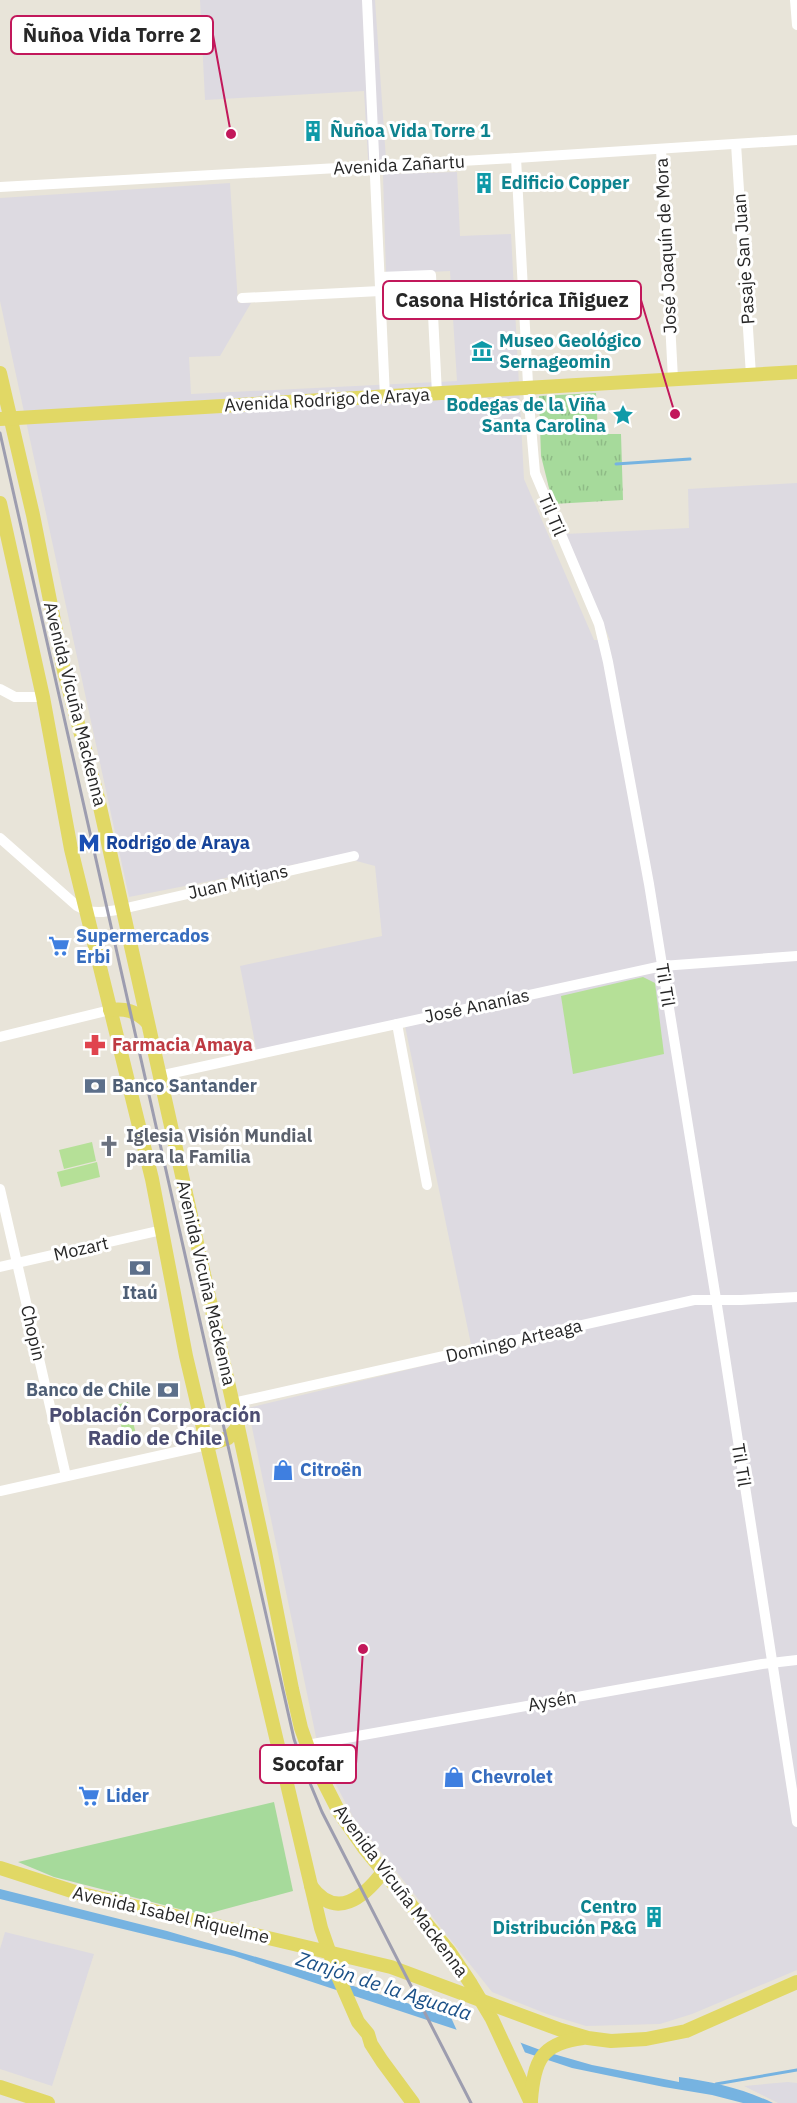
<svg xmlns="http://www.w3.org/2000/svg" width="797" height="2103" font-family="'IBM Plex Sans',sans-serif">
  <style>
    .industrial { fill: #dddae1 }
    .grass { fill: #a6da9b }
    .park { fill: url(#park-tufts) }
    .pitch { fill: #b5e097 }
    .water { fill: #76b3e1 }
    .pier { fill: #e8e4d9 }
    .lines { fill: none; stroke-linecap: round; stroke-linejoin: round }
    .stream { stroke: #76b3e1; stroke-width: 3 }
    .minor { stroke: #fff; stroke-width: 10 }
    .major { stroke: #e1d865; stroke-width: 14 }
    .rail { stroke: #9d9daf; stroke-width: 3 }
    .labels { text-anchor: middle; stroke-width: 6; stroke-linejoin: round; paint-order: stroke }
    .culture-label { font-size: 18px; font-weight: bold; fill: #0d838f; stroke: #fff; text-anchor: start }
    .street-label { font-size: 18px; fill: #272727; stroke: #fff }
    .transit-label { font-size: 18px; font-weight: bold; fill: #164399; stroke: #fff; text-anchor: start }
    .shop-label { font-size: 18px; font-weight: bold; fill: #366cbe; stroke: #fff; text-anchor: start }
    .health-label { font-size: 18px; font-weight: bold; fill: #be3a42; stroke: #fff; text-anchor: start }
    .service-label { font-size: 18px; font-weight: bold; fill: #4e5e75; stroke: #fff; text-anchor: start }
    .worship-label { font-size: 18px; font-weight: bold; fill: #5b616d; stroke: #fff; text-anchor: start }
    .neighbourhood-label { font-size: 20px; font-weight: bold; fill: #4c4d72; stroke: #fff }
    .water-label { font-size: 20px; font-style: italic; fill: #1a5087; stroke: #fff }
    .leader { fill: none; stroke: #c2185b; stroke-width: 2 }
    .callout-dot { fill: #c2185b; stroke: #fff; stroke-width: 2 }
    .callout { fill: #fff; stroke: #c2185b; stroke-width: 2 }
    .callout-label { font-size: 20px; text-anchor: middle; font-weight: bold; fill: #272727 }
  </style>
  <defs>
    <pattern id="park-tufts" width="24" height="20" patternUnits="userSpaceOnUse" patternTransform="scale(1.5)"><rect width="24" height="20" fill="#a6da9b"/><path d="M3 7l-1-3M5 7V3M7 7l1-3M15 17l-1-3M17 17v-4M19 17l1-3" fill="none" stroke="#8fbb86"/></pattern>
  </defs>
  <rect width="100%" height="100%" fill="#e8e4d9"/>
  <!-- industrial -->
  <g class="industrial">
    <polygon points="200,0 375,0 387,174 457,172 460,236 511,234 524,479 594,640 610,640 565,534 689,528 688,489 797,483 797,1970 692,2014 660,2024 586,2026 547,2014 492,1992 353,1817 323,1760 316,1737 248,1408 473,1354 405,1026 257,1053 240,966 382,936 375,866 338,856 129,897 0,301 0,198 230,183 238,303 251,303 220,356 189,357 191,394 457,381 450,271 386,274 383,175 369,175 364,91 205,100"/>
    <polygon points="5,1932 94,1954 52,2086 0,2069 0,1949"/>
    <polygon points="788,2082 797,2083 797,2103 778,2103 744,2086"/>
  </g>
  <!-- grass -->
  <polygon class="grass" points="274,1802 293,1891 203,1915 54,1877 18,1862"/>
  <!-- park -->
  <polygon class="park" points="596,393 598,434 621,434 623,500 553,504 541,456 539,396"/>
  <!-- pitch -->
  <g class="pitch">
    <polygon points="643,977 655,983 664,1054 573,1074 561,996"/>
    <polygon points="92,1142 96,1161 64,1169 59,1150"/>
    <polygon points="97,1162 100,1177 61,1187 57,1172"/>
    <polygon points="128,1402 138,1442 126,1445 116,1405"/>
  </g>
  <!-- water -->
  <path class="water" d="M0 1889 167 1931 325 1977 451 2017 543 2051 592 2065 679 2082V2077C714 2082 741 2088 773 2103H743L712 2095 664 2087 572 2068 234 1956 0 1899Z"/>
  <!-- pier -->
  <polygon class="pier" points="449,2013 519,2039 527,2057 458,2033"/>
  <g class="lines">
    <!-- stream -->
    <g class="stream">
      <polyline points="616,464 690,459"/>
      <polyline points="716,2084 797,2070"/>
    </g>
    <!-- minor -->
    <g class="minor">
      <polyline points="367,0 385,397"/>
      <polyline points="795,0 797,25"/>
      <polyline points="736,144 751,375"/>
      <polyline points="661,149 673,379"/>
      <polyline points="516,158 529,403 535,473 599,624 608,662 649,884 716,1299 797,1822"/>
      <polyline points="0,187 516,158 797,140"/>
      <polyline points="380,277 431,275 437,394"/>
      <polyline points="242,298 380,291"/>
      <polyline points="0,689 15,697 43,697"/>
      <path d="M0 838 77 906C92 915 106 912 122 909L354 856"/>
      <polyline points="397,1024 427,1185"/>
      <polyline points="0,1037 110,1010"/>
      <polyline points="159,1076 662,966 797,956"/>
      <polyline points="0,1189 66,1476"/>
      <polyline points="0,1267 162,1230"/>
      <polyline points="233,1403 694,1300 741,1300 797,1297"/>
      <polyline points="0,1491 207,1445"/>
      <polyline points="307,1745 762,1664 797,1660"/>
    </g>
    <!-- major -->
    <g class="major">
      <polyline points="0,373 33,515 64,671 98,798 238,1427 265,1552 292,1689 301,1728 312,1759 339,1812 364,1848 449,1951 471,1984 492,2019 531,2103"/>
      <polyline points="0,419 797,372"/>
      <polyline points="0,503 43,697 71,849 152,1179 186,1356 321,1928 337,1974 358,2022 368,2034 371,2044 382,2061 413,2103"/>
      <path d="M110 1010C125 1008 136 1011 147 1022"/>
      <polyline points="207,1445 228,1438 238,1427"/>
      <polyline points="0,1868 78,1893 391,1967 561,2030 588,2038 611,2041 646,2039 686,2031 797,1982"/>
      <path d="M311 1886C336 1921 364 1897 383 1872"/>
      <polyline points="0,2087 48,2103"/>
      <path d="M531 2100C534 2061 541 2043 583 2038"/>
    </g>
    <!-- rail -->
    <polyline class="rail" points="0,433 294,1739 307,1776 322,1812 471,2103"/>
  </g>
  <!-- icons -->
  <defs>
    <symbol id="building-bare" viewBox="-9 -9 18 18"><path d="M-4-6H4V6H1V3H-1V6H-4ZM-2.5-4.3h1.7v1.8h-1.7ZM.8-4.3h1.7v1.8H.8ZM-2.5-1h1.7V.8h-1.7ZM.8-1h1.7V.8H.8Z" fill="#0f9aa8" stroke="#fff" stroke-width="2.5" paint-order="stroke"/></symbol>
    <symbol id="museum-bare" viewBox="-9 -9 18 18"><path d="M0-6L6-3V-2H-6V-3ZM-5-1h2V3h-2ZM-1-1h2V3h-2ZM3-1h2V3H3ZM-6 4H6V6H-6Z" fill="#0f9aa8" stroke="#fff" stroke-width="2.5" paint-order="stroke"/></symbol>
    <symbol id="sight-bare" viewBox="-9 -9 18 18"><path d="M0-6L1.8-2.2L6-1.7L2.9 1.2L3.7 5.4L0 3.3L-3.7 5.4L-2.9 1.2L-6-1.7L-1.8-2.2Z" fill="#0f9aa8" stroke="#fff" stroke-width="2.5" paint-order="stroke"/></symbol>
    <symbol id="metro-bare" viewBox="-9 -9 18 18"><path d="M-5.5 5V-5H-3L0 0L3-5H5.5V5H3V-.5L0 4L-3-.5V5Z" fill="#1a4fb4" stroke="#fff" stroke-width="2.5" paint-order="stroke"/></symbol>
    <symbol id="supermarket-bare" viewBox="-9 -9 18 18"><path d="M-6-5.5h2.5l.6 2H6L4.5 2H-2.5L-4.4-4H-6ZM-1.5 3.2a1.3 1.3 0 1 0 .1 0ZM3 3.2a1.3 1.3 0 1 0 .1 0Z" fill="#3f7fe0" stroke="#fff" stroke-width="2.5" paint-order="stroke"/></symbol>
    <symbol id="pharmacy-bare" viewBox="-9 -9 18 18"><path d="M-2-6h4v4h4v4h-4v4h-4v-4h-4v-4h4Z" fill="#e0444e" stroke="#fff" stroke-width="2.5" paint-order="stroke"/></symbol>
    <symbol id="bank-bare" viewBox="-9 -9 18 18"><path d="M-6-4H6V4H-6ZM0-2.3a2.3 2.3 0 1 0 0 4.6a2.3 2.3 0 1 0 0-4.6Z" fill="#5c6f8a" stroke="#fff" stroke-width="2.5" paint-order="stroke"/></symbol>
    <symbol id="church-bare" viewBox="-9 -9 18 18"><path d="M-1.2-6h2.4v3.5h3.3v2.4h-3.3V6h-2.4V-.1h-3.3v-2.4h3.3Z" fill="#6b7280" stroke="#fff" stroke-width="2.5" paint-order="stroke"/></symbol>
    <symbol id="shop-bare" viewBox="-9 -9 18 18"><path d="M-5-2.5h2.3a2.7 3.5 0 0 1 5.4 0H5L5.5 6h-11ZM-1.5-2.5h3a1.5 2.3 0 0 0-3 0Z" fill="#3f7fe0" stroke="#fff" stroke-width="2.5" paint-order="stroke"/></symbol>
  </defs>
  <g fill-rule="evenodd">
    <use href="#building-bare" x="298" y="116" width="30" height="30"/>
    <use href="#building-bare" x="469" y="168" width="30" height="30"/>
    <use href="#museum-bare" x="467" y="336" width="30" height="30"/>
    <use href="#sight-bare" x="608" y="400" width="30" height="30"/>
    <use href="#metro-bare" x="74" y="828" width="30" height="30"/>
    <use href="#supermarket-bare" x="44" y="931" width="30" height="30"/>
    <use href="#pharmacy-bare" x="80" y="1030" width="30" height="30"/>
    <use href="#bank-bare" x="80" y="1071" width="30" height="30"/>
    <use href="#church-bare" x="94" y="1131" width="30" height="30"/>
    <use href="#bank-bare" x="125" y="1253" width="30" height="30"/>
    <use href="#bank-bare" x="153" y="1375" width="30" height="30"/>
    <use href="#shop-bare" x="268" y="1455" width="30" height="30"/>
    <use href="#shop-bare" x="439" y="1762" width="30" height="30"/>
    <use href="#supermarket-bare" x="74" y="1781" width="30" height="30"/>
    <use href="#building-bare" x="639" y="1902" width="30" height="30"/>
  </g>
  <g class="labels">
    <!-- culture labels -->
    <g class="culture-label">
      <text x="330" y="137">Ñuñoa Vida Torre 1</text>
      <text x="501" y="189">Edificio Copper</text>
      <text x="499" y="347">Museo Geológico<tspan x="499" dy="21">Sernageomin</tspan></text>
      <text x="606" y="411" text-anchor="end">Bodegas de la Viña<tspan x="606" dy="21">Santa Carolina</tspan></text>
      <text x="637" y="1913" text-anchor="end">Centro<tspan x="637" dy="21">Distribución P&amp;G</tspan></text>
    </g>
    <!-- street labels -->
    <g class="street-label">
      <text transform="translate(399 165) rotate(-3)" y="6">Avenida Zañartu</text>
      <text transform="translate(666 246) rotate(-93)" y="6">José Joaquín de Mora</text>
      <text transform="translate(744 259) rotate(-94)" y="6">Pasaje San Juan</text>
      <text transform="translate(327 400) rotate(-3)" y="6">Avenida Rodrigo de Araya</text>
      <text transform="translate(552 515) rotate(67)" y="6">Til Til</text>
      <text transform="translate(75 704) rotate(76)" y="6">Avenida Vicuña Mackenna</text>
      <text transform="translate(238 882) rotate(-13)" y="6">Juan Mitjans</text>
      <text transform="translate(665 985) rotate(81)" y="6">Til Til</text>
      <text transform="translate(477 1006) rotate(-12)" y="6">José Ananías</text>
      <text transform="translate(81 1249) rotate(-13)" y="6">Mozart</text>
      <text transform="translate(206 1283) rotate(77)" y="6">Avenida Vicuña Mackenna</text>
      <text transform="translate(33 1333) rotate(77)" y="6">Chopin</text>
      <text transform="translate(514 1341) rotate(-13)" y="6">Domingo Arteaga</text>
      <text transform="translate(741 1465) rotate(81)" y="6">Til Til</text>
      <text transform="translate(552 1701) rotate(-10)" y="6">Aysén</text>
      <text transform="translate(401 1891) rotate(53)" y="6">Avenida Vicuña Mackenna</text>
      <text transform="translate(171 1915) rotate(13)" y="6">Avenida Isabel Riquelme</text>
    </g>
    <!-- transit labels -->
    <g class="transit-label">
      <text x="106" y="849">Rodrigo de Araya</text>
    </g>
    <!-- shop labels -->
    <g class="shop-label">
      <text x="76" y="942">Supermercados<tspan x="76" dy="21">Erbi</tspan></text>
      <text x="300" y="1476">Citroën</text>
      <text x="471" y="1783">Chevrolet</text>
      <text x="106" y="1802">Lider</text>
    </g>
    <!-- health labels -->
    <g class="health-label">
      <text x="112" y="1051">Farmacia Amaya</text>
    </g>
    <!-- service labels -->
    <g class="service-label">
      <text x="112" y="1092">Banco Santander</text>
      <text x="140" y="1299" text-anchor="middle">Itaú</text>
      <text x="151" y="1396" text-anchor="end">Banco de Chile</text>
    </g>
    <!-- worship labels -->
    <g class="worship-label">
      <text x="126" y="1142">Iglesia Visión Mundial<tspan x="126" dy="21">para la Familia</tspan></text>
    </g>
    <!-- neighbourhood labels -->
    <g class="neighbourhood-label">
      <text x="155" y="1422">Población Corporación<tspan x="155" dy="23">Radio de Chile</tspan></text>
    </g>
    <!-- water labels -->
    <g class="water-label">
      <text transform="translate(384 1986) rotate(18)" y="7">Zanjón de la Aguada</text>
    </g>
  </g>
  <!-- callouts -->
  <path class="leader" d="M231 134L213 35M675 414L641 300M363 1649L356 1764"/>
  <g class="callout-dot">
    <circle cx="231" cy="134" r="6"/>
    <circle cx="675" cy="414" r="6"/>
    <circle cx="363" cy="1649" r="6"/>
  </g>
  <g class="callout">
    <rect x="11" y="16" width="202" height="38" rx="6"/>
    <rect x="383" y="281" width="258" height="38" rx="6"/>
    <rect x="260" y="1745" width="96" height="38" rx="6"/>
  </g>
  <g class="callout-label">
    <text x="112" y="42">Ñuñoa Vida Torre 2</text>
    <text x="512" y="307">Casona Histórica Iñiguez</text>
    <text x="308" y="1771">Socofar</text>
  </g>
</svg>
